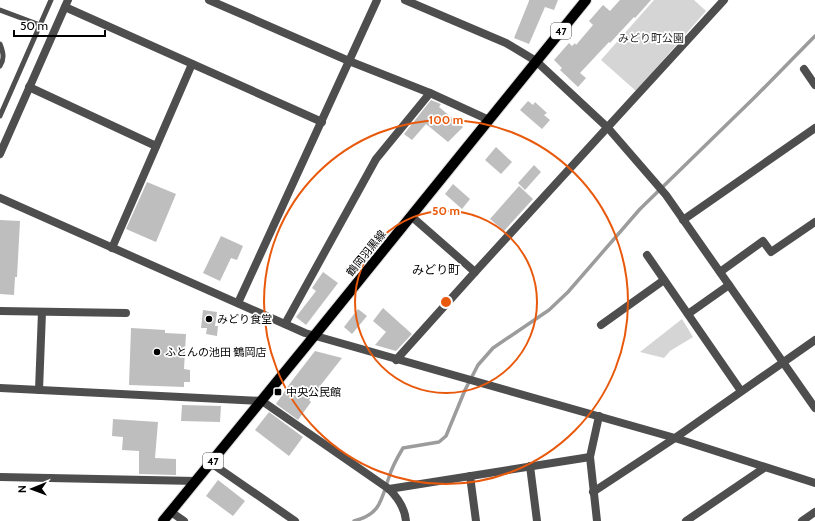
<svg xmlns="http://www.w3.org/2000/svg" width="815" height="521" font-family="Cabin,'Noto Sans JP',sans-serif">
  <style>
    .green { fill: #d5d5d5 }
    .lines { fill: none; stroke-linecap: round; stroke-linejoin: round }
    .stream { stroke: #9c9c9c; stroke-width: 3.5 }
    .building { fill: #bebebe }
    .primary-casing { stroke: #dbdbdb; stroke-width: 12 }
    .service { stroke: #4e4e4e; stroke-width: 5 }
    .minor { stroke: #4e4e4e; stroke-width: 8 }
    .tertiary { stroke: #4e4e4e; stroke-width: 8 }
    .primary { stroke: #000; stroke-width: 10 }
    .ring { fill: none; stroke: #e8590c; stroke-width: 2 }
    .poi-dot { fill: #000; stroke: #fff; stroke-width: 1.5 }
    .labels { text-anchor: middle; stroke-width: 3.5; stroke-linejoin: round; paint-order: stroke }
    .shield { fill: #fff; stroke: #4c4c4c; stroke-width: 1 }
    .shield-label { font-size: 10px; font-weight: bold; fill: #000 }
    .park-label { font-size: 11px; fill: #2c2c2c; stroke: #fff }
    .street-label { font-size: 11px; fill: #000; stroke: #fff }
    .poi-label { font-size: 11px; fill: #000; stroke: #fff; text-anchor: start }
    .neighbourhood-label { font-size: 12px; fill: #000; stroke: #fff }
    .centre { fill: #e8590c; stroke: #fff; stroke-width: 2 }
    .ring-label { font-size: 12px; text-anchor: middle; font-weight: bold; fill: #e8590c; stroke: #fff; stroke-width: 3.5; stroke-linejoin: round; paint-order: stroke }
  </style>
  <rect width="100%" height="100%" fill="#fff"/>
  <!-- green -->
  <g class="green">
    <polygon points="654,0 694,0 706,11 636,91 601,60"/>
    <polygon points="682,319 693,337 670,351 664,358 640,352"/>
  </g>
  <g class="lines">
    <!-- stream -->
    <path class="stream" d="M354 521C381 514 381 500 389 477 392 467 397 458 403 448L439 442 446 436 465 390 478 365 493 348 549 310 568 292 640 209 756 96 815 36"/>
  </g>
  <!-- building -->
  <g class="building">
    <polygon points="529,0 558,0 554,10 545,7 529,44 514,38 529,1"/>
    <polygon points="620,0 651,0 635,18 634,17 610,43 609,42 580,73 586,78 578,87 560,70 562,68 554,60 569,43 572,46 575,43 576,45 593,25 589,21 603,5 610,11"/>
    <polygon points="431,100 441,104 439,107 463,127 448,142 426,124 412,140 404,134"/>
    <polygon points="528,101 533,105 535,102 547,113 544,115 550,120 542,129 520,110"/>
    <polygon points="496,147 512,162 501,174 485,160"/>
    <polygon points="534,165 541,172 525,190 518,183"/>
    <polygon points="147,182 176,194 156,242 126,229"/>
    <polygon points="453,184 470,199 462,209 445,194"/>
    <polygon points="519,186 533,199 504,231 490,219"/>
    <polygon points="0,220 20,221 17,277 15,277 14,295 0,294"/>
    <polygon points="221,236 243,246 237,260 231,258 220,281 203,273"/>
    <polygon points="323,272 338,283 306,325 296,317 316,291 312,288"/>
    <polygon points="383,308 412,334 396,351 375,345 386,332 373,321"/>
    <polygon points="358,309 367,316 352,334 344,327"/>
    <polygon points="203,310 217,312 215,326 218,326 217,336 206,334 207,328 201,328"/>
    <polygon points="131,328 165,330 165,333 186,334 184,369 190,370 190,382 184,382 184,387 129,385"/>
    <polygon points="315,351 342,358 309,400 311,402 298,420 276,404 291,382"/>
    <polygon points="182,405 221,406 220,422 181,421"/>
    <polygon points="269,412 303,437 289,456 255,430"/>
    <polygon points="113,419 158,422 155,458 176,459 176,475 139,474 139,451 122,450 123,437 112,436"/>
    <polygon points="218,480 245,501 233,516 206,496"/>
  </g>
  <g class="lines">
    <defs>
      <polyline id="primary" points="163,521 306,346 586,0"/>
    </defs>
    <!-- primary casing -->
    <use href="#primary" class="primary-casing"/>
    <!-- service -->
    <g class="service">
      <polyline points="0,10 40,25"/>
      <path d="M0 44C3 52 5 58 0 66"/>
      <polyline points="0,116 51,0"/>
    </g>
    <!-- minor -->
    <g class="minor">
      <polyline points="209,0 349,61 430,93 489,120"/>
      <polyline points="405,0 506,43 536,61 608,128 666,195 815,408"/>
      <polyline points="65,7 322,122"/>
      <polyline points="804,69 815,85"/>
      <polyline points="29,87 156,146"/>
      <polyline points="0,154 68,0"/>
      <polyline points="411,216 475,272"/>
      <polyline points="683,220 815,128"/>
      <polyline points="112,248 192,64"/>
      <polyline points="647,255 741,391"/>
      <polyline points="720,272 763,241 771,252 815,222"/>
      <polyline points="238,303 377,0"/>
      <polyline points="0,311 126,313"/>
      <polyline points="688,314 729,285"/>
      <polyline points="285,324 376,159 430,93"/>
      <polyline points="601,325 664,280"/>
      <polyline points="396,360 475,272 724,0"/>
      <polyline points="0,388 262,401"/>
      <polyline points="39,390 42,312"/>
      <polyline points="211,463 295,521"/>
      <polyline points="530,466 537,521"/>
      <polyline points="470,476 476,521"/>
      <polyline points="0,477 196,481"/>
      <polyline points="389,489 590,457"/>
      <polyline points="593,492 675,438 815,340"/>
      <polyline points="171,512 184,521"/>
      <polyline points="597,521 590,457 599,416"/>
      <polyline points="686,521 764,468"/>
      <polyline points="802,521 815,512"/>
    </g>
    <!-- tertiary -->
    <g class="tertiary">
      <polyline points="0,198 305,333 675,438 815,483"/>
      <path d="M262 401 389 489C398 498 405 508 406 521"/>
    </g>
    <!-- primary -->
    <use href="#primary" class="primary"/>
  </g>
  <!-- distance rings -->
  <g class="ring">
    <circle cx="446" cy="302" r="91"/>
    <circle cx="446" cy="302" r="182"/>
  </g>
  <!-- markers -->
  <g class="poi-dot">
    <circle cx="209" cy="319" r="4"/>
    <circle cx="157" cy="352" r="4"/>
    <rect x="274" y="388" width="8" height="8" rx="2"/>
  </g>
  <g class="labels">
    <!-- shield labels -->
    <g class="shield">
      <rect x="551" y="23" width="20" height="16" rx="3"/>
      <rect x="203" y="453" width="20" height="16" rx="3"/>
    </g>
    <g class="shield-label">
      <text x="561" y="35">47</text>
      <text x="213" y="465">47</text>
    </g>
    <!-- park labels -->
    <g class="park-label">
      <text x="651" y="42">みどり町公園</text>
    </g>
    <!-- street labels -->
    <g class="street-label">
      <text transform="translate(366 253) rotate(-51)" y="4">鶴岡羽黒線</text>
    </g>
    <!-- poi labels -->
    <g class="poi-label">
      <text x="217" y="323">みどり食堂</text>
      <text x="165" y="356">ふとんの池田 鶴岡店</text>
      <text x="286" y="396">中央公民館</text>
    </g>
    <!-- neighbourhood labels -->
    <g class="neighbourhood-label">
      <text x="436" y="274">みどり町</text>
    </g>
  </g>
  <circle cx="446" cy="302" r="6" class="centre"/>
  <g class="ring-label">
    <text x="446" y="124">100 m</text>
    <text x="446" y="215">50 m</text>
  </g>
  <!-- north arrow -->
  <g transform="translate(32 489) rotate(269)" stroke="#ffffff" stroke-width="3" paint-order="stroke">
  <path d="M0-3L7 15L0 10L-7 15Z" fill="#000000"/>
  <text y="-6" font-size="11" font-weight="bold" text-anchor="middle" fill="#000000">N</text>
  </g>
  <!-- scale -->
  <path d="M14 30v6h91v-6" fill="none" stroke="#000000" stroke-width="2"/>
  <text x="20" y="30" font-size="12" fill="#000000" stroke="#ffffff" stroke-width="3" paint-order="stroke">50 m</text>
</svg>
